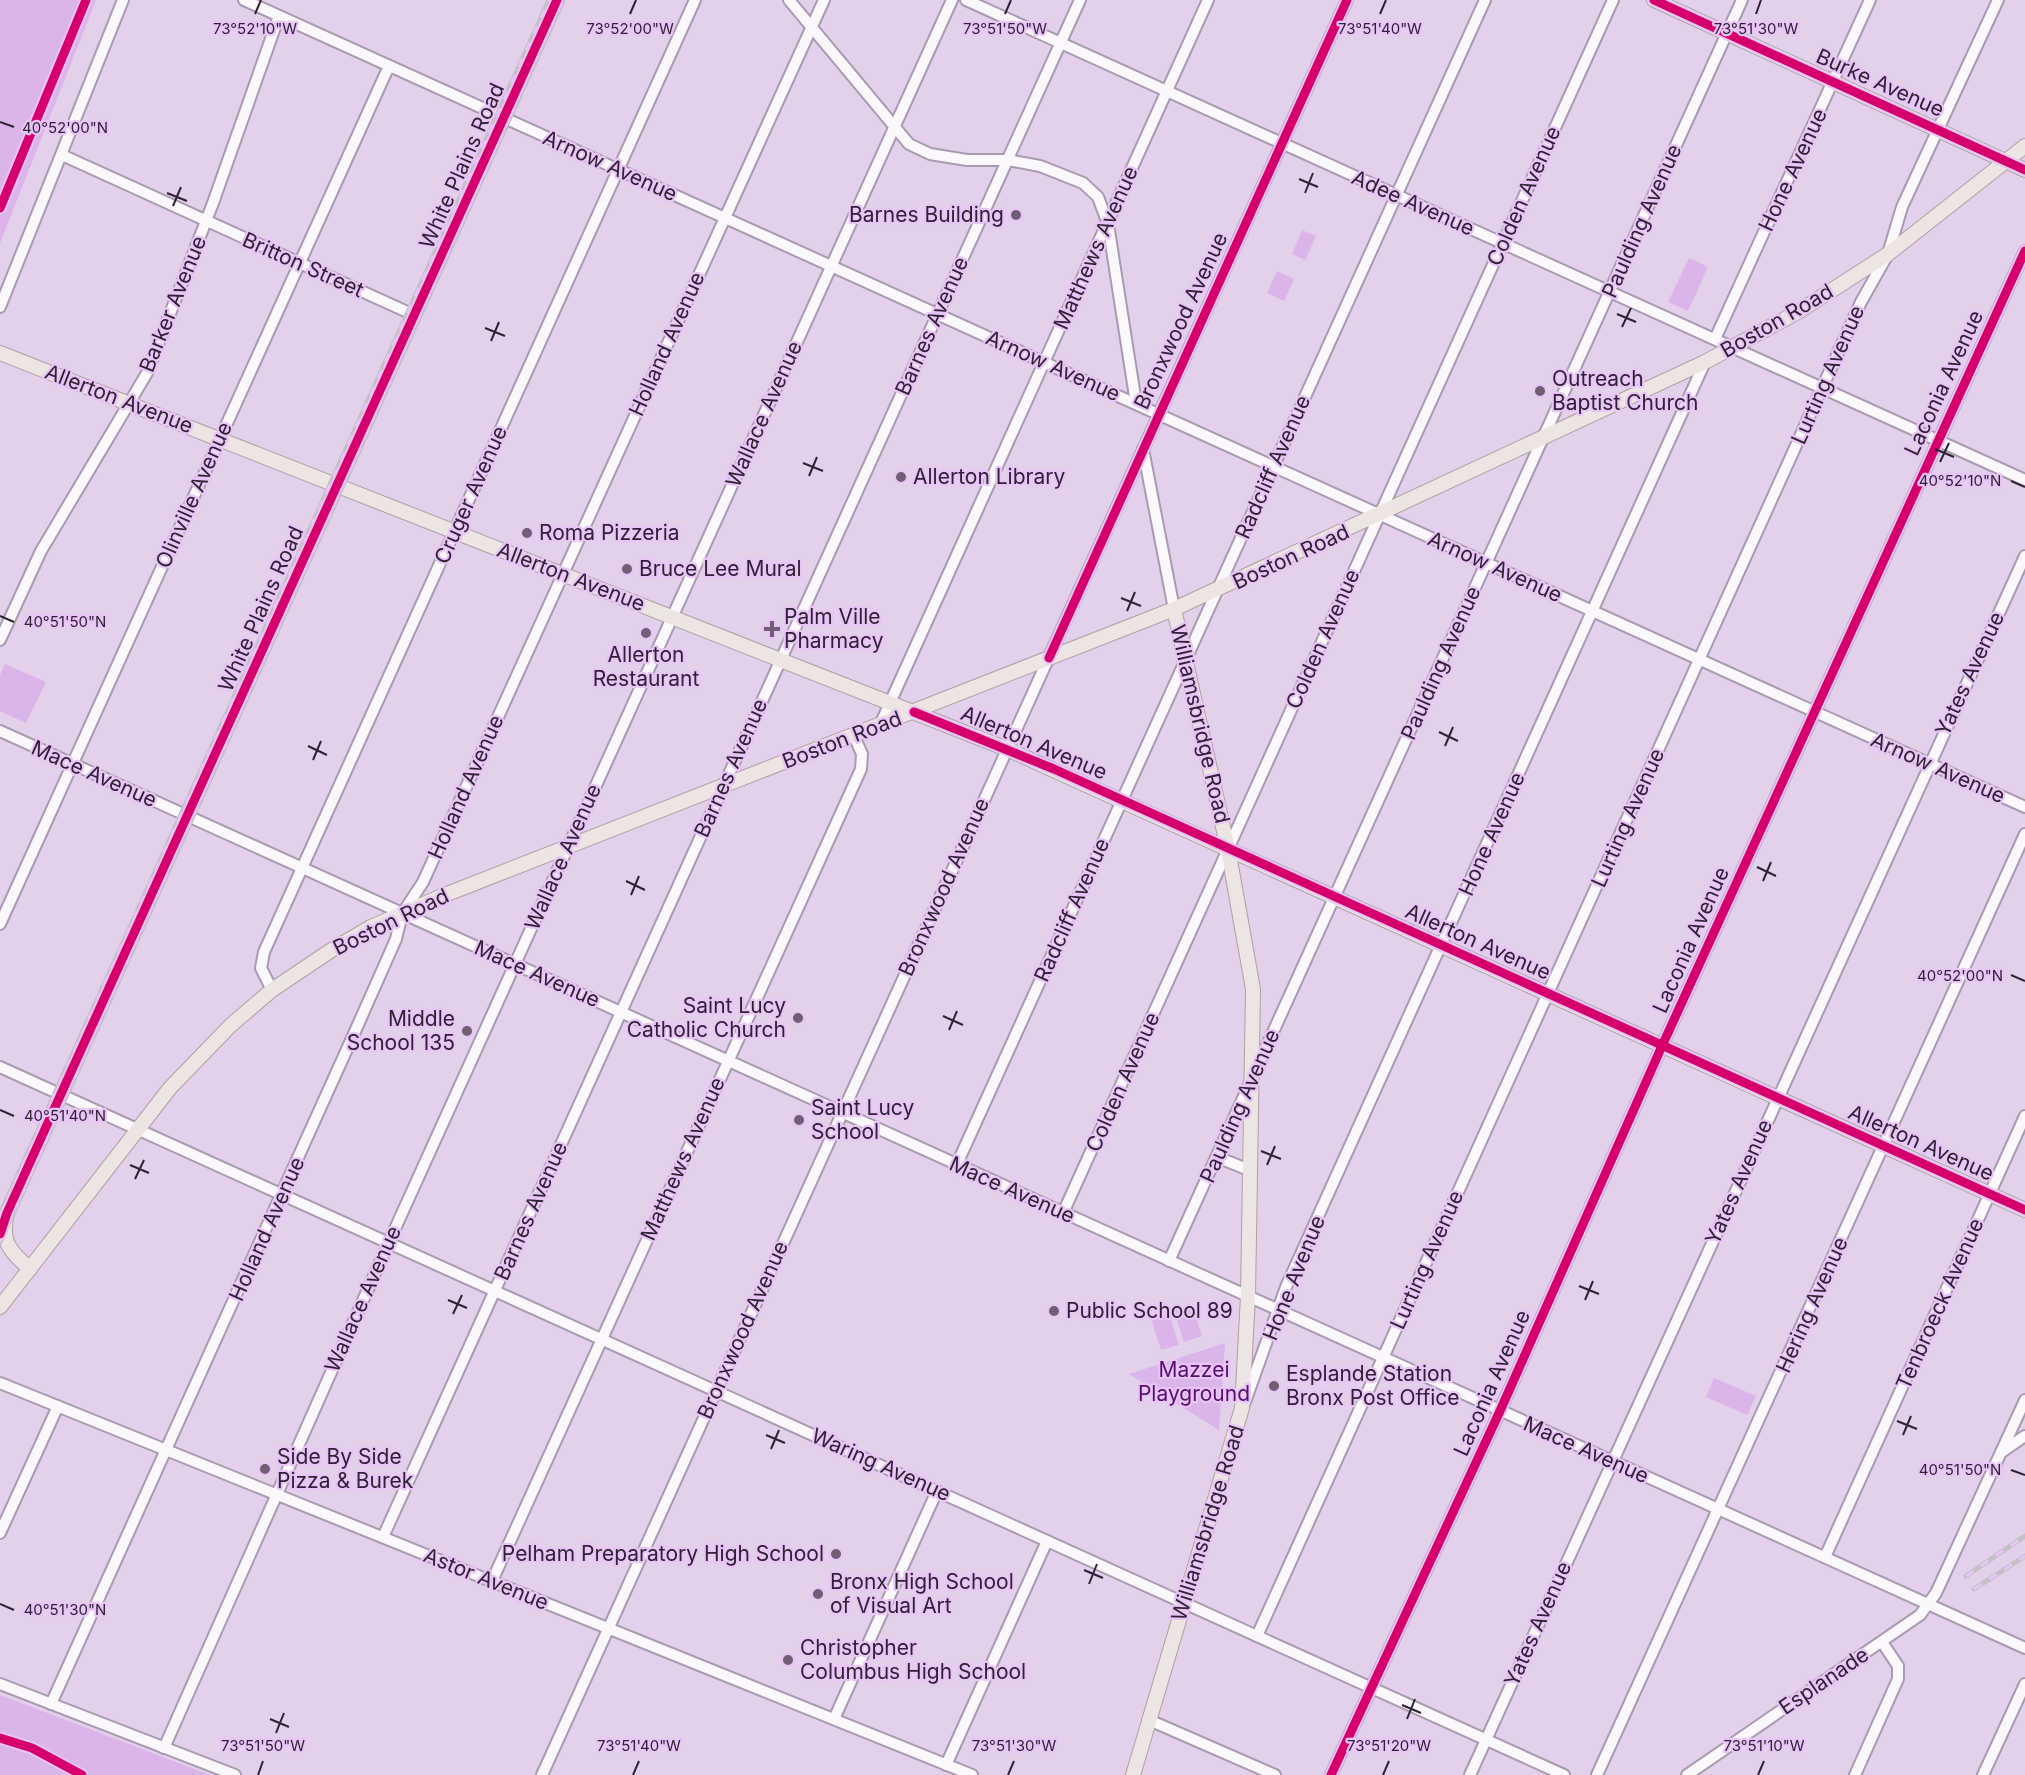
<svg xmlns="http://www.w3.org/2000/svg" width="2025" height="1775" font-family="Inter,sans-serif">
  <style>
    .green { fill: #dbb4ea }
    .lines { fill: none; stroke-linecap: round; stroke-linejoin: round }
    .minor-casing { stroke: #a99baf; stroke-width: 14 }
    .major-casing { stroke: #afa0a4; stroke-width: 16 }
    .minor { stroke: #fbf8fc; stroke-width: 10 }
    .major { stroke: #ece5e3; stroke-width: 14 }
    .rail-casing { stroke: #c4c0c6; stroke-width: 5 }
    .rail { stroke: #e8c5f6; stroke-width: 3; stroke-dasharray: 9; stroke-linecap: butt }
    .cycleway-casing { stroke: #e8c5f6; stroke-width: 13 }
    .cycleway { stroke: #d6006c; stroke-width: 9 }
    .ticks { fill: none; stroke: #2f2234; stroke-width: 2 }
    .poi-dot { fill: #6e5f74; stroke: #e8c5f6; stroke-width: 2 }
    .labels { text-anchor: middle; stroke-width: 4.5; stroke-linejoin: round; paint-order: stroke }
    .street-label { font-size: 21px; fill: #2f2234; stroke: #e8c5f6 }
    .poi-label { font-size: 21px; fill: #2f2234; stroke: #e8c5f6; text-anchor: start }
    .park-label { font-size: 21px; fill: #560f6c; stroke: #e8c5f6 }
    .ticks-label { font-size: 15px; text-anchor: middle; fill: #2f2234; stroke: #e8c5f6; stroke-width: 4.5; stroke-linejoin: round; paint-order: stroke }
  </style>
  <rect width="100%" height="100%" fill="#e3d0eb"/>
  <!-- green -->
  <g class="green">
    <polygon points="0,0 96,0 0,243"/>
    <polygon points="1302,230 1316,236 1305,260 1292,254"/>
    <polygon points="1689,258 1708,267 1688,311 1668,302"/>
    <polygon points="1277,271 1294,279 1284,301 1267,293"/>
    <polygon points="5,664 46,682 26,723 0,711 0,675"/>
    <polygon points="1192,1306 1202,1336 1184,1342 1174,1311"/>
    <polygon points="1169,1314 1179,1345 1161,1350 1151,1319"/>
    <polygon points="1225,1343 1219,1430 1129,1374"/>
    <polygon points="1714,1378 1756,1396 1747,1415 1706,1397"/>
    <path d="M0 1695C71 1722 140 1748 210 1775H0Z"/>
  </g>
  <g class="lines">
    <defs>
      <g id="minor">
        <polyline points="244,0 2025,807"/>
        <polyline points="789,0 909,144 930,154 967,160 1008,160 1040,166 1083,183 1098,197 1108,224 1136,403"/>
        <polyline points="966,0 2025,480"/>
        <polyline points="62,155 414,315"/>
        <polyline points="0,307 123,0"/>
        <polyline points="1715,339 1870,0"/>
        <polyline points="1143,449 1174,609"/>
        <polyline points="0,640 41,551 147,373 213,203 279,16"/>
        <polyline points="880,725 1208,0"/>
        <polyline points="0,731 2025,1648"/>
        <polyline points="0,924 389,66"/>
        <polyline points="272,990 261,968 264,952 695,0"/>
        <polyline points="0,1067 1564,1775"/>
        <polyline points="1217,1157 1249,1170"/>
        <polyline points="957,1164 1485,0"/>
        <polyline points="1063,1213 1613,0"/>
        <polyline points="1169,1261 1742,0"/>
        <polyline points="0,1383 972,1775"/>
        <polyline points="1245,1402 1286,1287 1705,362"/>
        <polyline points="2003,1451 2025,1436"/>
        <polyline points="0,1533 58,1406"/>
        <polyline points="383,1537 1080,0"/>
        <polyline points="1825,1557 2025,1116"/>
        <polyline points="492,1581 861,769 862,754 854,736"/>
        <polyline points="1257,1636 1861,302 1888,254 1902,207 1998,0"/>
        <polyline points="0,1684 235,1775"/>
        <polyline points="51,1704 357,1027 396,939 402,914 423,882 824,0"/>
        <polyline points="834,1719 937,1491"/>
        <polyline points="1149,1720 1275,1775"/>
        <polyline points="164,1748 389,1242 952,0"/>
        <polyline points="946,1765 1047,1541"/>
        <polyline points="542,1775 1347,0"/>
        <polyline points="1331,1775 1500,1411 1662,1046 2025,251"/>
        <polyline points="1470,1775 2025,556"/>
        <polyline points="1597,1775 2025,834"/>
        <polyline points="1687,1775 1920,1615 1936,1593 2025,1400"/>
        <polyline points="1855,1775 1898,1679 1898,1666 1882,1642"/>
        <polyline points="1983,1775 2025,1684"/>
      </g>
      <g id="major">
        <polyline points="1654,0 2025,170"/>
        <polyline points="0,353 1007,749 2025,1210"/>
        <path d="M30 1269C10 1252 0 1241 7 1213L557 0"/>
        <polyline points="0,1307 170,1088 231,1025 272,990 330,951 371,927 442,896 1174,609 1705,362 1798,312 1888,254 2025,146"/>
        <polyline points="1133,1775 1242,1408 1248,1296 1253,989 1228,849 1174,609"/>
      </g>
    </defs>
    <!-- minor casing -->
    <use href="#minor" class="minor-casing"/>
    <!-- major casing -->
    <use href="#major" class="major-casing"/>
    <!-- minor -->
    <use href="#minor" class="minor"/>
    <!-- major -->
    <use href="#major" class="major"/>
    <defs>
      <g id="rail">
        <polyline points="0,1215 549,0"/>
        <polyline points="0,1242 563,0"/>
        <polyline points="1966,1576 2025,1536"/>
        <polyline points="1974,1589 2025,1556"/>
      </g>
    </defs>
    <!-- rail casing -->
    <use href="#rail" class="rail-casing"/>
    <!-- rail -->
    <use href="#rail" class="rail"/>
    <defs>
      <g id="cycleway">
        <polyline points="1654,0 2025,170"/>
        <polyline points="0,208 86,0"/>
        <polyline points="1049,658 1347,0"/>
        <polyline points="914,712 1054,769 2025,1210"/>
        <polyline points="0,1234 7,1213 557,0"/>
        <polyline points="0,1738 32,1748 82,1775"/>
        <polyline points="1331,1775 1500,1411 1662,1046 2025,251"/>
      </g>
    </defs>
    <!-- cycleway casing -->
    <use href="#cycleway" class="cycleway-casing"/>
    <!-- cycleway -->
    <use href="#cycleway" class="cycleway"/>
  </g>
  <!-- ticks -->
  <path class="ticks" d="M255 14 261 0M630 14 636 0M1005 14 1011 0M1380 14 1386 0M1756 14 1761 0M0 122 14 127M1299 179 1318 187M167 193 187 201M1305 193 1313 173M173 206 181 187M1617 314 1636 322M1622 327 1631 308M485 328 505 336M491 341 499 322M1935 449 1954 457M1940 462 1949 443M803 463 823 471M809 476 817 457M2011 481 2025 487M1121 598 1141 606M1127 611 1135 592M0 616 14 622M1439 732 1458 741M308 746 327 755M1445 746 1453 727M313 760 321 741M1757 867 1776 876M626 881 645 890M1763 881 1771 862M631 895 639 876M2011 975 2025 981M943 1016 963 1025M949 1030 957 1011M0 1110 14 1116M1261 1151 1281 1159M130 1165 149 1173M1267 1165 1275 1146M135 1179 144 1160M1579 1286 1599 1294M448 1300 467 1308M1585 1300 1593 1281M453 1314 462 1295M1897 1421 1917 1429M766 1435 785 1443M1903 1435 1911 1416M771 1449 779 1430M2011 1470 2025 1475M1084 1570 1103 1578M1089 1584 1097 1564M0 1604 14 1610M1402 1705 1421 1713M270 1719 289 1727M1407 1719 1415 1699M276 1733 284 1713M258 1775 263 1761M633 1775 639 1761M1008 1775 1014 1761M1383 1775 1389 1761M1758 1775 1764 1761"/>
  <!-- markers -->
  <g class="poi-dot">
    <circle cx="1016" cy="215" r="6"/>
    <circle cx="1540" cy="391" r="6"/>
    <circle cx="901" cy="477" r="6"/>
    <circle cx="527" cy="533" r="6"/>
    <circle cx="627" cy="569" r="6"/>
    <path d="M769 620h6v6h6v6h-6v6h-6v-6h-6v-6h6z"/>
    <circle cx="646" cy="633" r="6"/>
    <circle cx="798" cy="1018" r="6"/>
    <circle cx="467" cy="1031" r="6"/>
    <circle cx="799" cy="1120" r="6"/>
    <circle cx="1054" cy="1311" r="6"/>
    <circle cx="1274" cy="1386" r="6"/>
    <circle cx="265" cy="1469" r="6"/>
    <circle cx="836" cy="1554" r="6"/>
    <circle cx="818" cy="1594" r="6"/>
    <circle cx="788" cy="1660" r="6"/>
  </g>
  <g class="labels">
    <!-- street labels -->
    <g class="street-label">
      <text transform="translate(1880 83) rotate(24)" y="7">Burke Avenue</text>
      <text transform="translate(462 166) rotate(-66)" y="7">White Plains Road</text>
      <text transform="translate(610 166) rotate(24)" y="7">Arnow Avenue</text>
      <text transform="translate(1793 170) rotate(-65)" y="7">Hone Avenue</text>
      <text transform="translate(1524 196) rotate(-66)" y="7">Colden Avenue</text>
      <text transform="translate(1413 203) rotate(24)" y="7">Adee Avenue</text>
      <text transform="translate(1642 221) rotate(-66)" y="7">Paulding Avenue</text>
      <text transform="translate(1096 248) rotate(-66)" y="7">Matthews Avenue</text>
      <text transform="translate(303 265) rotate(24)" y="7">Britton Street</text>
      <text transform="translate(173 304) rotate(-68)" y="7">Barker Avenue</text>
      <text transform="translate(1181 321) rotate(-65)" y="7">Bronxwood Avenue</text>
      <text transform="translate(1777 321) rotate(-30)" y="7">Boston Road</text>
      <text transform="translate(932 326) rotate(-66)" y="7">Barnes Avenue</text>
      <text transform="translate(667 344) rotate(-66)" y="7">Holland Avenue</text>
      <text transform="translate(1053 366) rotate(24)" y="7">Arnow Avenue</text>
      <text transform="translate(1828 375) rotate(-66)" y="7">Lurting Avenue</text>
      <text transform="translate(1944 383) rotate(-65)" y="7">Laconia Avenue</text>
      <text transform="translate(119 399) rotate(21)" y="7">Allerton Avenue</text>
      <text transform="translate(764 414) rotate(-66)" y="7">Wallace Avenue</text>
      <text transform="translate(1273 467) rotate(-66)" y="7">Radcliff Avenue</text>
      <text transform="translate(194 495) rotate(-66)" y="7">Olinville Avenue</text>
      <text transform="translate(471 495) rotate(-66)" y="7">Cruger Avenue</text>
      <text transform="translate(1291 557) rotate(-25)" y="7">Boston Road</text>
      <text transform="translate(1495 567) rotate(24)" y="7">Arnow Avenue</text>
      <text transform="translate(571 577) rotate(21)" y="7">Allerton Avenue</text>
      <text transform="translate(261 609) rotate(-66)" y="7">White Plains Road</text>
      <text transform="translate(1323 639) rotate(-66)" y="7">Colden Avenue</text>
      <text transform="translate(1441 663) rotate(-66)" y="7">Paulding Avenue</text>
      <text transform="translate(1970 674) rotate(-65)" y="7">Yates Avenue</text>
      <text transform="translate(1200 724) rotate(77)" y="7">Williamsbridge Road</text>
      <text transform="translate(842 740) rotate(-21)" y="7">Boston Road</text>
      <text transform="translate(1034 743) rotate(23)" y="7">Allerton Avenue</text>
      <text transform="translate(731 768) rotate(-66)" y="7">Barnes Avenue</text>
      <text transform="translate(1938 768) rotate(24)" y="7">Arnow Avenue</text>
      <text transform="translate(94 774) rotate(24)" y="7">Mace Avenue</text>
      <text transform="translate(466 787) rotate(-66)" y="7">Holland Avenue</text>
      <text transform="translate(1628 818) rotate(-66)" y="7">Lurting Avenue</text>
      <text transform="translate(1492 834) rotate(-66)" y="7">Hone Avenue</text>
      <text transform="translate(563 857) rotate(-66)" y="7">Wallace Avenue</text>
      <text transform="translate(944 887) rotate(-66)" y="7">Bronxwood Avenue</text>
      <text transform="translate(1072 910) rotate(-66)" y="7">Radcliff Avenue</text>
      <text transform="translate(391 922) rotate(-26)" y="7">Boston Road</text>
      <text transform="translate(1691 940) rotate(-66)" y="7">Laconia Avenue</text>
      <text transform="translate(1478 942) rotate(24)" y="7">Allerton Avenue</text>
      <text transform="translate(537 974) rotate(24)" y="7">Mace Avenue</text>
      <text transform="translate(1123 1082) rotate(-66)" y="7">Colden Avenue</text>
      <text transform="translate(1240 1106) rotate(-66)" y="7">Paulding Avenue</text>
      <text transform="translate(1921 1143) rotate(24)" y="7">Allerton Avenue</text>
      <text transform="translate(683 1159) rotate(-66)" y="7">Matthews Avenue</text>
      <text transform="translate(1739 1182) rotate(-66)" y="7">Yates Avenue</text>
      <text transform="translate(1012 1190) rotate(24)" y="7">Mace Avenue</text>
      <text transform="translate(531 1211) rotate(-66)" y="7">Barnes Avenue</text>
      <text transform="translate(267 1229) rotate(-66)" y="7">Holland Avenue</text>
      <text transform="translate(1427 1260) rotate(-66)" y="7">Lurting Avenue</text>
      <text transform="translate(1294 1278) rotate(-68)" y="7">Hone Avenue</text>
      <text transform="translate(363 1299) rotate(-66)" y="7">Wallace Avenue</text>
      <text transform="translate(1940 1304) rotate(-66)" y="7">Tenbroeck Avenue</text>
      <text transform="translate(1812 1305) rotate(-66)" y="7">Hering Avenue</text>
      <text transform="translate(743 1330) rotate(-66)" y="7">Bronxwood Avenue</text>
      <text transform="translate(1492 1383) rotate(-66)" y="7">Laconia Avenue</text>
      <text transform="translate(1586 1450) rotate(24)" y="7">Mace Avenue</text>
      <text transform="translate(881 1465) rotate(24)" y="7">Waring Avenue</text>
      <text transform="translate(1208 1523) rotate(-73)" y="7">Williamsbridge Road</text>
      <text transform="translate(486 1579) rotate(22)" y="7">Astor Avenue</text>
      <text transform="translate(1538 1624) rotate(-66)" y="7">Yates Avenue</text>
      <text transform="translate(1824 1681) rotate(-34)" y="7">Esplanade</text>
    </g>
    <!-- poi labels -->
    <g class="poi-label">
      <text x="1004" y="222" text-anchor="end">Barnes Building</text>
      <text x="1552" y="386">Outreach<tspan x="1552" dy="24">Baptist Church</tspan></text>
      <text x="913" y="484">Allerton Library</text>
      <text x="539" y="540">Roma Pizzeria</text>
      <text x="639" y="576">Bruce Lee Mural</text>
      <text x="784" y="624">Palm Ville<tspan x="784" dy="24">Pharmacy</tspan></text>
      <text x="646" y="662" text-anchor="middle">Allerton<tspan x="646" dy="24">Restaurant</tspan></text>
      <text x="786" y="1013" text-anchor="end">Saint Lucy<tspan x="786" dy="24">Catholic Church</tspan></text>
      <text x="455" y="1026" text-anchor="end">Middle<tspan x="455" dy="24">School 135</tspan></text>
      <text x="811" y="1115">Saint Lucy<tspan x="811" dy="24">School</tspan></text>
      <text x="1066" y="1318">Public School 89</text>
      <text x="1286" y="1381">Esplande Station<tspan x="1286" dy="24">Bronx Post Office</tspan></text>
      <text x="277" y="1464">Side By Side<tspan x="277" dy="24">Pizza &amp; Burek</tspan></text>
      <text x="824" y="1561" text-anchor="end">Pelham Preparatory High School</text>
      <text x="830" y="1589">Bronx High School<tspan x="830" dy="24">of Visual Art</tspan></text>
      <text x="800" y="1655">Christopher<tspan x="800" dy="24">Columbus High School</tspan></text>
    </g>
    <!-- park labels -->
    <g class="park-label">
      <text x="1194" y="1377">Mazzei<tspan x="1194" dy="24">Playground</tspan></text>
    </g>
  </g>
  <g class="ticks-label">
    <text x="255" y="34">73°52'10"W</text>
    <text x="630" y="34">73°52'00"W</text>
    <text x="1005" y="34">73°51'50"W</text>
    <text x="1380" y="34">73°51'40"W</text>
    <text x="1756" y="34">73°51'30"W</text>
    <text x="65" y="133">40°52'00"N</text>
    <text x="1960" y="486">40°52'10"N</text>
    <text x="65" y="627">40°51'50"N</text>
    <text x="1960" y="981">40°52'00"N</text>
    <text x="65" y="1121">40°51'40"N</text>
    <text x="1960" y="1475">40°51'50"N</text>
    <text x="65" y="1615">40°51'30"N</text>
    <text x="263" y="1751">73°51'50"W</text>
    <text x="639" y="1751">73°51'40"W</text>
    <text x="1014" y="1751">73°51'30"W</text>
    <text x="1389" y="1751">73°51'20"W</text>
    <text x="1764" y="1751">73°51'10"W</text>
  </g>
</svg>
